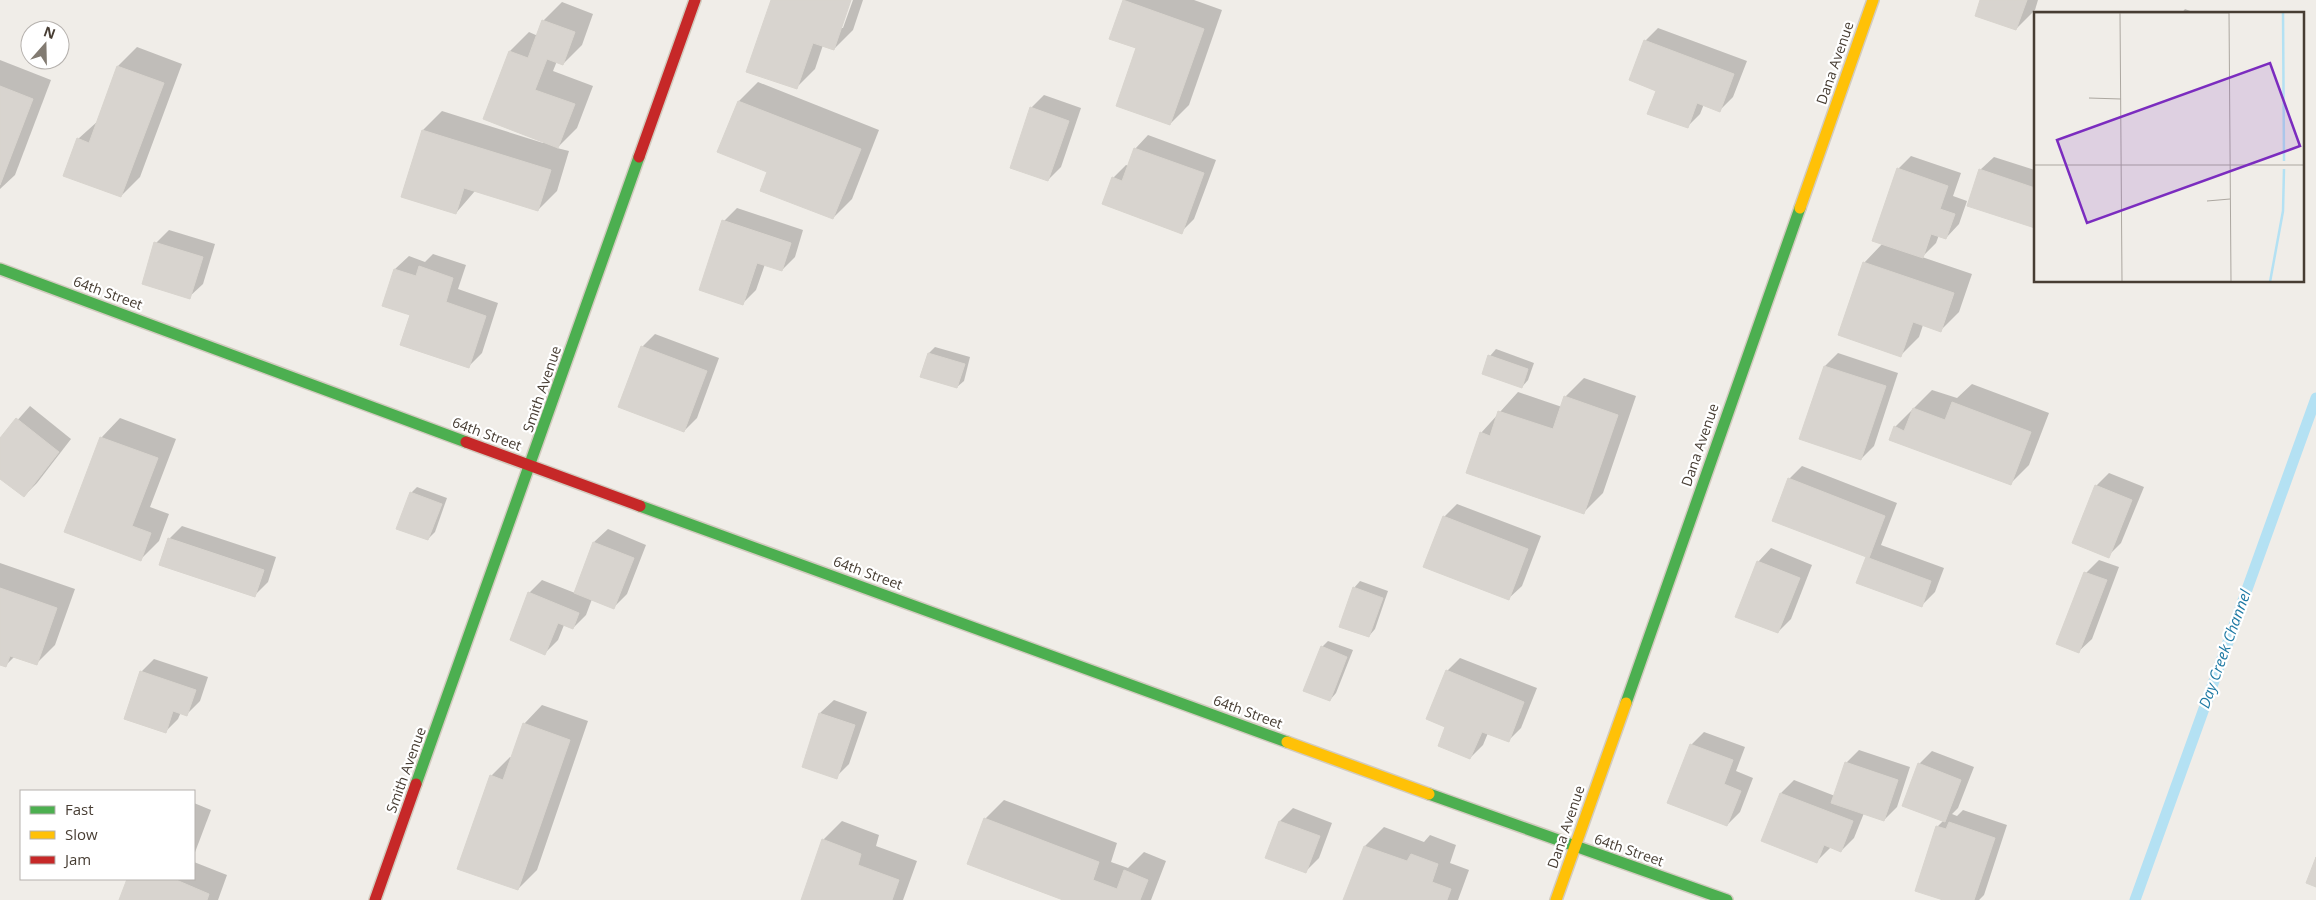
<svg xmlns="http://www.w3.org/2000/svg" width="2316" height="900" font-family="'Open Sans',sans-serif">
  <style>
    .shadow { fill: #0003 }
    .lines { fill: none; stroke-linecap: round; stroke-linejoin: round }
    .stream { stroke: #b4e1f3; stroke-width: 11 }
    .building { fill: #d8d4cf; stroke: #d8d4ce }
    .fast-casing { stroke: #d2cbbf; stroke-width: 14 }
    .slow-casing { stroke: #d2cbbf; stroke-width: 14 }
    .jam-casing { stroke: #d2cbbf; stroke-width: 14 }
    .fast { stroke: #4caf50; stroke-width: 11 }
    .slow { stroke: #ffc107; stroke-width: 11 }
    .jam { stroke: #c62828; stroke-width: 11 }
    .labels { text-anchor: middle; stroke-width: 4.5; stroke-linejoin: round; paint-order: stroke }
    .street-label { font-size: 14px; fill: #473d33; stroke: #fff }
    .water-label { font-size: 15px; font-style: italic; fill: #1f7aa4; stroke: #fff }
    .inset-river { fill: none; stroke: #b4e1f3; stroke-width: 2.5 }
    .inset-road { fill: none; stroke: #aca7a0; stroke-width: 1 }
    .view { fill: #7b2cbf; fill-opacity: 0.15; stroke: #7b2cbf; stroke-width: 2.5 }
    .inset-edge { fill: none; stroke: #473d33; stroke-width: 2.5 }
  </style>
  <rect width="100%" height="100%" fill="#f0ede8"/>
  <!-- shadow -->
  <g class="shadow">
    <polygon points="772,0 850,0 841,28 843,28 853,0 863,0 853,30 834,49 823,45 815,69 796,88"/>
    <polygon points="1124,0 1194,0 1222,10 1189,105 1170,124 1138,48"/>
    <polygon points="1982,0 2038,0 2035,10 2016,29"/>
    <polygon points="562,2 593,14 582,45 563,64 557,61 553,71 593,86 577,128 557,148 569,151 557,191 538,210 475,191 456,213 402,197 423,130 442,111 543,143 544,141 485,119 510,51 529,32 538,36 544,20"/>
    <polygon points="2185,9 2198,14 2181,14"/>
    <polygon points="1658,28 1747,61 1733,97 1720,110 1704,104 1700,114 1687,127 1657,90 1645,41"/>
    <polygon points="137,47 182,64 140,177 121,196 78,139 98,121 118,66"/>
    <polygon points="0,60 51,80 15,175 0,189"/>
    <polygon points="758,82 879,130 852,199 833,218 769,171 739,101"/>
    <polygon points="1044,95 1081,108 1061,167 1048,180 1031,108"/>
    <polygon points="1148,135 1216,160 1194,219 1181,232 1113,178 1126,165 1129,166 1135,149"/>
    <polygon points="1911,156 1961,173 1953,196 1967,201 1959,224 1946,238 1939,235 1936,243 1922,257 1972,274 1959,312 1940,331 1923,325 1919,337 1900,356 1864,263 1883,243 1898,169"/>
    <polygon points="1994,157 2035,170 2035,226 1980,170"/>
    <polygon points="737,208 803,230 795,257 782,270 765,264 756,290 743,303 724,221"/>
    <polygon points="169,230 215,244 203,284 189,297 156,243"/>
    <polygon points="433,254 466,265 458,289 498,303 482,353 469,366 412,315 384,305 395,269 409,256 425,262"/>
    <polygon points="655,334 719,358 697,418 684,431 642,347"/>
    <polygon points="935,347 970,357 964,381 957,387 929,353"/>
    <polygon points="1496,349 1534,363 1528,380 1522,387 1490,356"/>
    <polygon points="1838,353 1898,373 1874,446 1861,459 1825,366"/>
    <polygon points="1584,378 1636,396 1603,493 1584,512 1481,433 1518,392 1562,407 1565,397"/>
    <polygon points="1972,384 2049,413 2029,465 2010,484 1895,427 1932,390 1957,398"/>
    <polygon points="30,406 71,439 37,483 24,496 0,477 0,440"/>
    <polygon points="120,418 176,439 150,507 169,514 159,541 140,560 66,531 102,437"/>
    <polygon points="1802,466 1897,503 1881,545 1944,568 1935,592 1922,605 1858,582 1867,556 1789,479"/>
    <polygon points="2109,473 2144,487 2121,543 2108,556 2096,486"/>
    <polygon points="417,487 447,498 435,532 428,539 411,493"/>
    <polygon points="1457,504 1541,536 1522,586 1508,599 1444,517"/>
    <polygon points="182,526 276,557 268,582 254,596 169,539"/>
    <polygon points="608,529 646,545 627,594 614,607 592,599 586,615 573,628 564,625 558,640 545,653 529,593 542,580 575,593 594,542"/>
    <polygon points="1771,548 1812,565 1791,619 1778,632 1758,562"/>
    <polygon points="2099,560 2119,567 2092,639 2078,652 2086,573"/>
    <polygon points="0,563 75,589 55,645 36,664 15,656 5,666 0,664"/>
    <polygon points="1360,581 1388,591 1375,629 1369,636 1354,588"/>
    <polygon points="1328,641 1353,650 1336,693 1330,700 1322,647"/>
    <polygon points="1460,658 1537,688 1521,728 1508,741 1488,733 1483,745 1470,758 1447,726 1447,671"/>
    <polygon points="154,659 208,677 200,701 187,714 181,712 178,719 165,732 141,672"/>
    <polygon points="834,700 867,712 849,764 836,777 803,766 820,713"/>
    <polygon points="542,705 588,721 537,870 518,889 491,776 510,757 512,758 524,724"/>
    <polygon points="1704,732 1745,747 1736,771 1753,778 1740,812 1727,825 1691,745"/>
    <polygon points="1859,750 1910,767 1897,807 1884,820 1864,813 1854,838 1841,851 1831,847 1817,861 1763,840 1781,793 1794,780 1835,796 1846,763"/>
    <polygon points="1932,751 1974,767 1958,808 1952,814 1957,816 1963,810 2007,825 1984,895 1979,900 1946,900 1937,827 1944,820 1919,764"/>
    <polygon points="1004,800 1117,843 1111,862 1128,868 1144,852 1166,861 1151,900 1066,900 985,819"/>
    <polygon points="194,803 211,810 194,855"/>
    <polygon points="1293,808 1332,823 1319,858 1306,871 1266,857 1280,821"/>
    <polygon points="842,821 879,835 876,846 917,861 903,900 802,900 823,840"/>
    <polygon points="1384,827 1424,842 1430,835 1456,845 1450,863 1469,870 1458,900 1345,900 1365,846"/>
    <polygon points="194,862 227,875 218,900 121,900 129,879 194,879"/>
  </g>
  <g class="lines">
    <!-- stream -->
    <polyline class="stream" points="2135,900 2316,398"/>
  </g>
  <!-- building -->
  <g class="building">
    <polygon points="771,0 851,0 834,50 813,43 797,89 746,72"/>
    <polygon points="1123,0 1204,29 1170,125 1116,106 1136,48 1109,39"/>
    <polygon points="1980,0 2027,0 2016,30 1975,16"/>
    <polygon points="542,20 575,32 563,65 547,59 535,90 575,104 558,148 483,119 509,51 528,58"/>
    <polygon points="1644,40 1734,74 1720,112 1697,103 1688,128 1647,114 1656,91 1629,80"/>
    <polygon points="117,66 164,83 121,197 63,176 77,138 89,143"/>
    <polygon points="0,86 33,99 0,185"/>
    <polygon points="738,101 861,149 833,219 760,191 767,172 717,152"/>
    <polygon points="1030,107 1069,121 1048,181 1010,168"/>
    <polygon points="422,130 551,170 538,211 464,188 456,214 401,197"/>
    <polygon points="1134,148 1204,173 1182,234 1102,204 1112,177 1122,181"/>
    <polygon points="1897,168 1948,186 1940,209 1955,214 1946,239 1931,234 1923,258 1872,241"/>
    <polygon points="1979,169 2035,188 2035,228 1967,206"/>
    <polygon points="722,220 791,243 782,271 757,263 743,305 699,290"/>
    <polygon points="154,242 203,257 190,299 142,284"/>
    <polygon points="1863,262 1954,293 1941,332 1913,322 1901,357 1838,335"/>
    <polygon points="419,266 453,278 446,302 486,316 469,368 400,345 410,315 382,306 394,269 416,276"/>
    <polygon points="641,346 707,371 684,432 618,407"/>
    <polygon points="928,353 965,364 957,388 920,377"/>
    <polygon points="1488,355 1528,369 1522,388 1482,374"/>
    <polygon points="1824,366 1886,386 1861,460 1799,439"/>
    <polygon points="1564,396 1618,415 1584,514 1466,473 1480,432 1490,436 1498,411 1553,429"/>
    <polygon points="1952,402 2031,432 2011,485 1889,440 1894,426 1904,431 1913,408 1945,420"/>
    <polygon points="16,418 59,452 24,497 0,479 0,438"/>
    <polygon points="100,437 158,458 132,526 151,533 141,561 64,532"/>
    <polygon points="1788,478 1885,516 1869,558 1772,521"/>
    <polygon points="2095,485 2132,500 2109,558 2072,543"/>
    <polygon points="410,492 442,504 428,540 396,529"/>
    <polygon points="1443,516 1528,549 1509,600 1423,567"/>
    <polygon points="168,538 264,570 255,597 159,565"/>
    <polygon points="593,542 634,558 614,609 574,593"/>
    <polygon points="1866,557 1931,581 1922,607 1856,583"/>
    <polygon points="1757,561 1800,578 1778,633 1735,617"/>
    <polygon points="2084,572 2107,580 2079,653 2056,644"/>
    <polygon points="1353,587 1383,598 1369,637 1339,627"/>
    <polygon points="0,588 57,608 37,665 10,656 6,667 0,665"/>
    <polygon points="528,592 579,613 573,629 558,623 545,655 510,640"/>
    <polygon points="1321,646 1347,657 1330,701 1303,691"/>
    <polygon points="1446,670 1524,702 1509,742 1482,732 1470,759 1438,746 1445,727 1426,719"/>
    <polygon points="140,671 196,690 187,716 173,711 166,733 124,719"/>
    <polygon points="819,713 855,725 837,779 802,767"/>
    <polygon points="523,723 570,740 518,890 457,869 490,775 503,780"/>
    <polygon points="1690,744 1733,760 1724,784 1741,791 1727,826 1667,803"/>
    <polygon points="1845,762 1898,780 1884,821 1831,803"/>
    <polygon points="1918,763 1961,780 1945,822 1902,806"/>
    <polygon points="1780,793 1853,821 1841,852 1824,845 1817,863 1761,841"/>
    <polygon points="984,818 1099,862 1093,880 1117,889 1124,870 1148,880 1140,900 1063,900 967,864"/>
    <polygon points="1279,821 1320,836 1306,873 1265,858"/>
    <polygon points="1949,822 1995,838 1974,900 1943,900 1915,891 1936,826 1946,829"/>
    <polygon points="822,839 861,854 858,865 899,880 892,900 801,900"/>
    <polygon points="1364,846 1407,861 1411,854 1438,864 1432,882 1451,889 1447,900 1343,900"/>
    <polygon points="2316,857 2316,887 2306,883"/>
    <polygon points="127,879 174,879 209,894 207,900 119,900"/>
  </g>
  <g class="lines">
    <defs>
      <g id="fast">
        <polyline points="0,269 466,442"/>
        <polyline points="640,506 1287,742"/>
        <polyline points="1626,703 1800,208"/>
        <polyline points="416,784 639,157"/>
        <polyline points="1429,794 1727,900"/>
      </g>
      <g id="slow">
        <polyline points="1800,208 1873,0"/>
        <polyline points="1287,742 1429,794"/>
        <polyline points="1556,900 1626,703"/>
      </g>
      <g id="jam">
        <polyline points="639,157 695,0"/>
        <polyline points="466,442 640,506"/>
        <polyline points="375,900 416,784"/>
      </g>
    </defs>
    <!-- fast casing -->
    <use href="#fast" class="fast-casing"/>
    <!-- slow casing -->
    <use href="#slow" class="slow-casing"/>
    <!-- jam casing -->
    <use href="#jam" class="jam-casing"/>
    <!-- fast -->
    <use href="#fast" class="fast"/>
    <!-- slow -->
    <use href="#slow" class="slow"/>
    <!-- jam -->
    <use href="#jam" class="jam"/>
  </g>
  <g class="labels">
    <!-- street labels -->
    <g class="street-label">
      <text transform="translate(1835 63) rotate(-71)" y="5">Dana Avenue</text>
      <text transform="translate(108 293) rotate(20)" y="5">64th Street</text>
      <text transform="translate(542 389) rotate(-71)" y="5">Smith Avenue</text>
      <text transform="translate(487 434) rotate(20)" y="5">64th Street</text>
      <text transform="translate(1700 445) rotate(-71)" y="5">Dana Avenue</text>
      <text transform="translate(868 573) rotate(20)" y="5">64th Street</text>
      <text transform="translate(1248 712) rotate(20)" y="5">64th Street</text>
      <text transform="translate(406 770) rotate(-70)" y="5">Smith Avenue</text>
      <text transform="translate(1566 827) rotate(-71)" y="5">Dana Avenue</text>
      <text transform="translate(1629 850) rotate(19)" y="5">64th Street</text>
    </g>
    <!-- water labels -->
    <g class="water-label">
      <text transform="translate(2225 649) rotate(-70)" y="5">Day Creek Channel</text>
    </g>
  </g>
  <!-- overview -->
  <g transform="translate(2034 12)">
    <rect width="270" height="270" fill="#f0ede8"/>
    <path class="inset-river" d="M249 0 250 149M236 270 249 199 250 157"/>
    <path class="inset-road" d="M195 0 197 270M0 1H86M55 86 87 87M0 153H270M173 189 196 187M88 270 86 1H195"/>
    <path class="view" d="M236 51 266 134 53 211 23 128Z"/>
    <rect width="270" height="270" class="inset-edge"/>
  </g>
  <!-- legend -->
  <rect x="20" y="790" width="175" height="90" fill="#ffffff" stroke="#b5b1ad"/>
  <rect x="30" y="806" width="25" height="8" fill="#4caf50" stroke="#b5b1ad"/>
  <text x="65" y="815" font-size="15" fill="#473d33">Fast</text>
  <rect x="30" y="831" width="25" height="8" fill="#ffc107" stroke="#b5b1ad"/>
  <text x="65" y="840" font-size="15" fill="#473d33">Slow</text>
  <rect x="30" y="856" width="25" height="8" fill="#c62828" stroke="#b5b1ad"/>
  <text x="65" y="865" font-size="15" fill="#473d33">Jam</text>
  <!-- north arrow -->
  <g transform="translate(45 45) rotate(20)"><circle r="24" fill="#ffffff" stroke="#b5b1ad"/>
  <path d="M0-4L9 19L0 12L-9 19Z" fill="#827b72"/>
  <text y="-8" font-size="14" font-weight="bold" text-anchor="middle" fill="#473d33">N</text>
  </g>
</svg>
